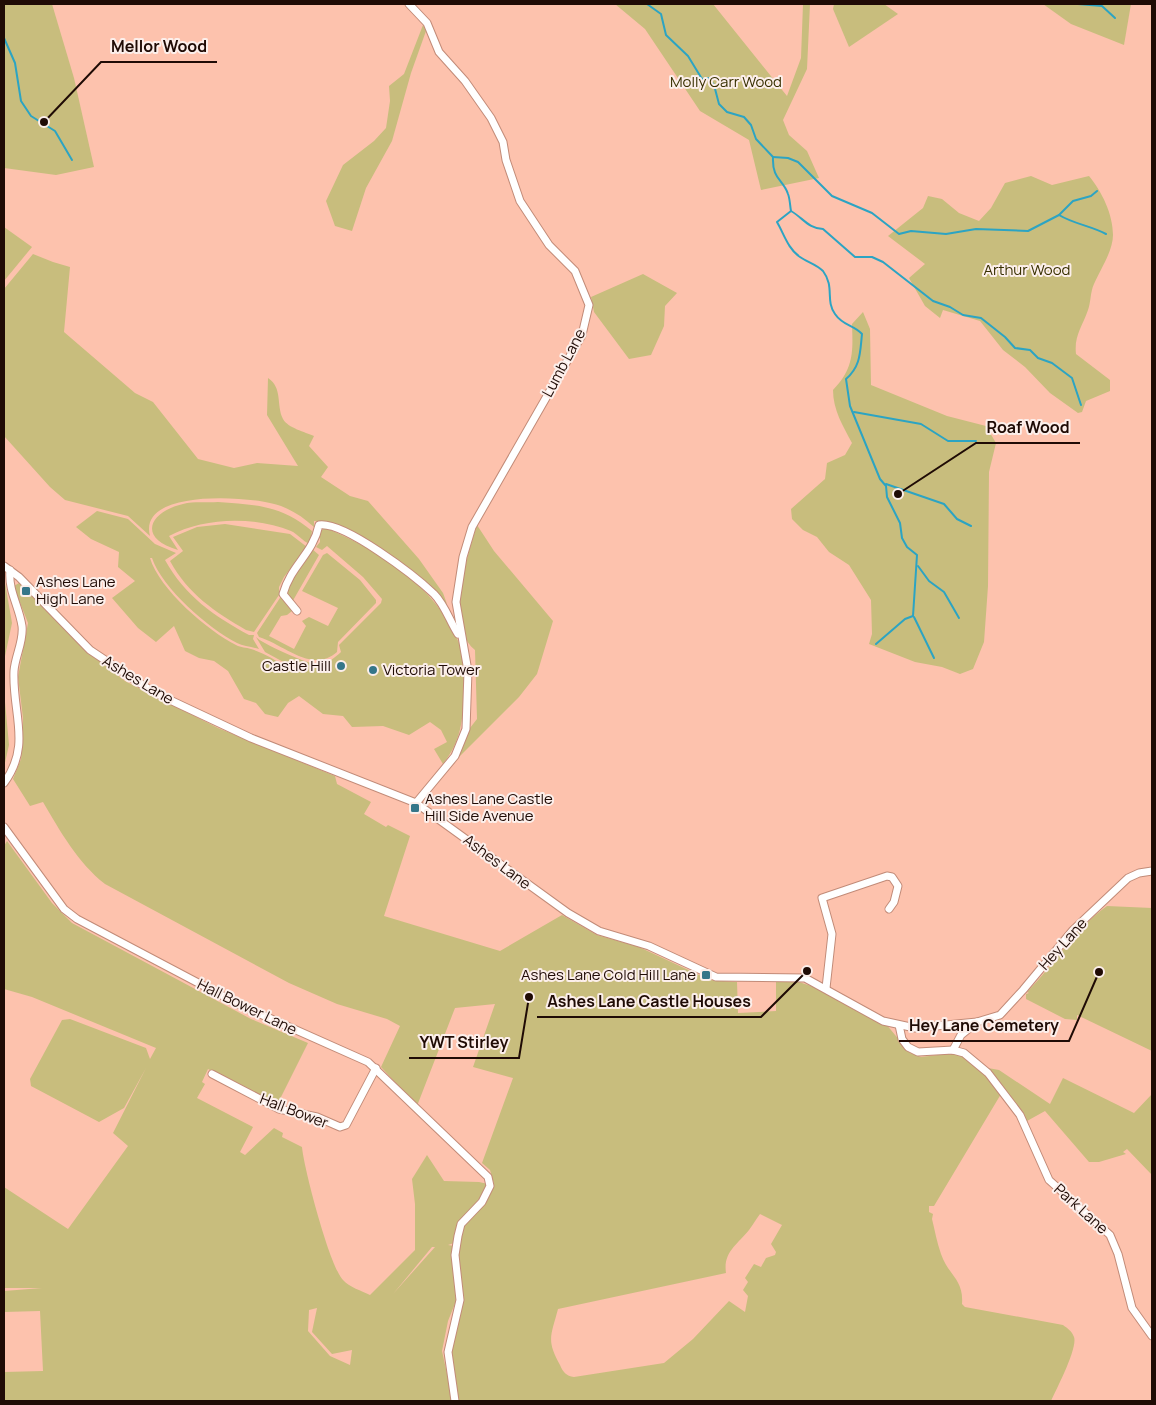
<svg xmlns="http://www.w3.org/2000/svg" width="1156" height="1405" font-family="Manrope,sans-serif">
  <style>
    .green { fill: #c8bd7d; fill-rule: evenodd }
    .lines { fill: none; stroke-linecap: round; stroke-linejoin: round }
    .stream { stroke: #2ca4c3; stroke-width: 2 }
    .minor-casing { stroke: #c28b78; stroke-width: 9 }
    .minor { stroke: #fff; stroke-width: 7 }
    .poi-dot { fill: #357689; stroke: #fcefeb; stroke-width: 2 }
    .labels { text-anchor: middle; stroke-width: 4; stroke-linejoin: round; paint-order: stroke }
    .park-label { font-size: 15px; fill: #383000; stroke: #fcefeb }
    .street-label { font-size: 15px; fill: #1f0b05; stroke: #fcefeb }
    .poi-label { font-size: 15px; fill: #1f0b05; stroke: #fcefeb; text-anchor: start }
    .leader { fill: none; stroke: #1f0b05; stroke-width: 2 }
    .callout-dot { fill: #1f0b05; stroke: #fcefeb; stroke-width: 2 }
    .callout-label { font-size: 16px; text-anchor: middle; font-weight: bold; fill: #1f0b05; stroke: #fcefeb; stroke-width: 4; stroke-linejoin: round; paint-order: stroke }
  </style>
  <rect width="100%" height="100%" fill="#fdc2ad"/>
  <!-- green -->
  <g class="green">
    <polygon points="4,4 52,4 74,78 94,167 56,175 4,168"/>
    <polygon points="615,4 713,4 787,96 801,58 803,4 810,4 807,69 783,120 789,135 807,151 819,178 761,190 749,140 700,111 645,29"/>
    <polygon points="834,4 884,4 898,14 849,47 833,9"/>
    <polygon points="1043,4 1131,4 1124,45 1071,24"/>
    <polygon points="423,25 426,31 411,73 392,141 366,188 352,231 335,226 326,201 343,165 374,141 386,128 390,101 389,86 404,74"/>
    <path d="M1031 176 1052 185 1089 176C1102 192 1113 214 1113 235 1113 251 1100 270 1094 284 1090 293 1091 302 1088 310 1082 327 1074 336 1076 354L1110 380V391L1086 401 1082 412 1078 413 1050 393 1025 367 1003 350 980 321 943 310 940 318 925 306 909 278 925 264 888 236 923 208 928 196 942 199 959 213 979 221 991 208 1005 183Z"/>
    <polygon points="4,227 32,247 4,281"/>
    <path d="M33 254 53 262 70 267 64 332 135 393 153 402 198 459 234 468 257 463 298 466 267 415 268 378C283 388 276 405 283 419 288 428 305 432 314 436L309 446 328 467 321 477 350 496 368 501 419 559 443 593 447 604C418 575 355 521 314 521V527C304 518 294 511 281 506 256 496 137 487 150 536L128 516 65 500 50 487 4 436V289Z"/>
    <polygon points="643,274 677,293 665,306 664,326 651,355 629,359 594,312 591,297"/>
    <path d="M863 312 870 329 871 385 947 416 986 426 996 443 989 472 988 586 984 642 973 669 960 674 942 667 915 662 869 644 872 634 871 600 849 565 829 552 817 537 803 530 792 519 791 509 825 479 827 463 845 455 852 443C843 426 833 410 833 390 854 368 853 352 852 324Z"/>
    <path d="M218 502C256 505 281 505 312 531L310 544C302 541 298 534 291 531 254 516 204 517 169 536L178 550C137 538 149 512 183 504 194 501 207 503 218 502Z"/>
    <path d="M97 511 128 519 155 544 176 553 165 560C185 596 214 616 249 635H254L253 639 259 649C252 647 243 646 237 643 209 629 162 588 152 558H150C159 589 208 631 236 645 241 648 246 647 251 649 264 653 275 660 286 667L287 664 265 652 256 637C261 643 307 664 317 664 327 665 334 658 341 652L339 645 381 603 382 599 363 577 327 546 322 550 316 547 320 542V531L326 528C380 551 436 586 459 643 465 658 464 676 464 692 463 720 461 741 443 764L434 749 447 742 441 730 430 722 409 735 383 726 352 727 343 716 323 714 299 696 288 703 278 717 265 714 256 703 244 699 228 671 214 661 199 658 185 651 174 626 156 642 138 628 112 598 135 581 118 567 119 552 91 539 76 527Z"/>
    <path d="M225 524 290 534 307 547 284 577 279 587V595L254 632 246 630C215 612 188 594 170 561L183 551 173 537 197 527Z"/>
    <path d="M477 525 494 551 553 621 537 674 519 697 459 757 470 728 477 719 475 650C445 627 467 556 477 525Z"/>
    <path d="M312 549 319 555 291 604 292 611 287 615 281 616 269 636 294 649 306 626 302 621 309 617 328 626 338 608 302 591 323 555 327 553 360 580 376 600V603L338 642 337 652C312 674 285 645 259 637L257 633Z"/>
    <polygon points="4,577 12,623 4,661"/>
    <path d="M19 583 79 644 125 681 218 728 335 776 337 784 371 802 364 814 386 827 388 825 410 836 384 916 500 951 562 915 597 935 639 947 710 980 737 982 738 1013 776 1011V980H793L823 990 886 1024 910 1053 921 1057 954 1053 963 1055 986 1074 1001 1094 934 1206H929V1212L933 1214 932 1219C935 1231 937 1243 941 1254 948 1275 964 1279 962 1304L965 1307 1063 1325C1067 1328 1072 1331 1074 1337 1078 1348 1056 1390 1051 1401H458C454 1383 449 1363 451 1344 453 1329 463 1315 462 1300 462 1276 452 1251 463 1228 471 1213 486 1202 494 1184L490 1170 482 1163 513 1078 473 1067 495 1004 455 1008 417 1106 381 1067 400 1026 387 1019 337 1004 289 983 105 884C78 863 60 831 43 802L30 806 13 779 21 759 23 740V718L18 677 28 623 15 590 14 586ZM760 1214 782 1225 771 1244 776 1252 775 1255 766 1258 761 1267 754 1264 745 1278 748 1282 743 1290 748 1296 745 1312 729 1301 693 1339 664 1363 574 1377C566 1376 563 1372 560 1365 546 1340 551 1336 558 1309L726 1273C723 1252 737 1245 749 1230 753 1225 756 1219 760 1214Z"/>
    <polygon points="4,691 9,745 4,767"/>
    <path d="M7 841 52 903 72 923 251 1019 308 1043 277 1105 208 1069 202 1082 205 1084 197 1098 253 1127 240 1152 245 1155 274 1128 283 1133 282 1137 302 1147C304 1169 330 1267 343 1280 349 1287 362 1291 370 1295L415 1250V1204L412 1179 427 1155 444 1181 479 1182 488 1184 479 1199 459 1223 454 1243 448 1245 454 1246 456 1301 448 1321 442 1351 453 1401H4V1372L43 1371 40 1311 4 1312V1291L42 1288H4V1187L68 1229 128 1146 113 1133 146 1068 124 1108 99 1122 31 1086 30 1079 62 1020 70 1019 146 1048 150 1059 156 1048 32 997 4 989V846ZM432 1247H435L393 1294ZM317 1308 312 1332 332 1354 352 1350 350 1365 330 1356 308 1331 309 1310Z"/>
    <path d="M1107 906 1152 908V1051L1077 1015V1020L1065 1019 1026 999V994L1029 993 1027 992C1056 963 1072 931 1107 906Z"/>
    <polygon points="988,1068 999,1070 1050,1104 1063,1078 1134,1113 1152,1094 1152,1175 1127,1149 1123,1152 1126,1154 1099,1162 1089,1162 1045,1111 1027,1121"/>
  </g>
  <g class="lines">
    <!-- stream -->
    <g class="stream">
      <path d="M647 4 661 14 666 35 688 56 702 79 708 78 714 85 719 104 727 112 744 117 751 125 756 139 773 157C772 180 783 179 788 194 790 199 790 206 791 211L777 222C784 234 788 249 800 257 807 262 816 264 823 271 835 287 825 300 835 314 843 326 854 325 862 334 860 352 861 366 846 379L850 406 880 479 886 486 887 497 900 523 902 538 907 547 917 555 913 616 905 619 876 644"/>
      <polyline points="1078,4 1102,6 1115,18"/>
      <polyline points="4,38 15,63 21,101 31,116 55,131 72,160"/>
      <polyline points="773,157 788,158 798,162 832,196 872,213 899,234 911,231 946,234 976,229 1028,231 1059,215 1073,201 1091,196 1097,191"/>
      <path d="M791 211C803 218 809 229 823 229L855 257H872L883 262 933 301 950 307 963 315 981 318 1005 337 1015 348 1030 350 1038 358 1052 363 1072 378 1081 405"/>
      <path d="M1059 215C1074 224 1091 226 1106 234"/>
      <polyline points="854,412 921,424 948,441 976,441"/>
      <polyline points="886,484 944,504 957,519 971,526"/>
      <polyline points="918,566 929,581 944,592 959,618"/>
      <polyline points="914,617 934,658"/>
    </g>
    <defs>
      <g id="minor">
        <polyline points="409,4 427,23 439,52 465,81 491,118 503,142 506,160 520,201 549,245 575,271 589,305 582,335 472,527 463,557 456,602 468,671 466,729 455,756 416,803"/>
        <polyline points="4,566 19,577 90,650 153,692 251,738 416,803 568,913 599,931 649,946 716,977 805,978 883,1021 915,1028 977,1022 1000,1015 1023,990 1073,930 1128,878 1139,873 1152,871"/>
        <path d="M297 611 283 594C291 565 313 554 319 525 344 521 415 576 434 594 445 605 450 622 458 634"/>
        <path d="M4 783C32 745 12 713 14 671 15 656 24 641 22 626 19 606 8 591 10 570"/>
        <polyline points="4,827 64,909 77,919 240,1005 368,1062 488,1177 490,1186 482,1202 461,1224 458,1236 455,1255 460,1300 448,1352 455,1401"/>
        <polyline points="826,988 832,934 822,898 887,876 892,877 898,886 894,902 889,909"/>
        <polyline points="899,1025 902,1039 908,1047 918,1052 953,1050 964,1053 988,1073 1020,1115 1049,1180 1110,1235 1118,1254 1132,1308 1152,1336"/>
        <polyline points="953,1050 961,1035 977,1022"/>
        <polyline points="212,1074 279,1109 317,1117 340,1127 346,1125 376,1068"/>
      </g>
    </defs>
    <!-- minor casing -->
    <use href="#minor" class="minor-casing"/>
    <!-- minor -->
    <use href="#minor" class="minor"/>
  </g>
  <!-- markers -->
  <g class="poi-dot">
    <rect x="21" y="586" width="10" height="10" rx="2.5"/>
    <circle cx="341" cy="666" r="5"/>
    <circle cx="373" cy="670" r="5"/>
    <rect x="410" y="803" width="10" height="10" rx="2.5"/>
    <rect x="701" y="970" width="10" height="10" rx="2.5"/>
  </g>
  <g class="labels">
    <!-- park labels -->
    <g class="park-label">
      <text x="726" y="87">Molly Carr Wood</text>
      <text x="1027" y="275">Arthur Wood</text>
    </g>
    <!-- street labels -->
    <g class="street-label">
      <text transform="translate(564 363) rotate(-62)" y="5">Lumb Lane</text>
      <text transform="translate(138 680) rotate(31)" y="5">Ashes Lane</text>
      <text transform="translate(497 862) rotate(37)" y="5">Ashes Lane</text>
      <text transform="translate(1063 944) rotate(-48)" y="5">Hey Lane</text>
      <text transform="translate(247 1007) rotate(26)" y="5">Hall Bower Lane</text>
      <text transform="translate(294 1111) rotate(21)" y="5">Hall Bower</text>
      <text transform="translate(1081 1209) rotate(42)" y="5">Park Lane</text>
    </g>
    <!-- poi labels -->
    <g class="poi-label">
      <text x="36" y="587">Ashes Lane<tspan x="36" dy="17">High Lane</tspan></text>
      <text x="331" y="671" text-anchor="end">Castle Hill</text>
      <text x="383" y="675">Victoria Tower</text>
      <text x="425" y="804">Ashes Lane Castle<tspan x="425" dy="17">Hill Side Avenue</tspan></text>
      <text x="696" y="980" text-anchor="end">Ashes Lane Cold Hill Lane</text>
    </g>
  </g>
  <!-- callouts -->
  <path class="leader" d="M44 122L101 62H217M898 494L976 443H1080M807 971L761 1017H537M1099 972L1069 1041H899M529 997L519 1058H409"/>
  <g class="callout-dot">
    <circle cx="44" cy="122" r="5"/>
    <circle cx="898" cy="494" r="5"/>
    <circle cx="807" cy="971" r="5"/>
    <circle cx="1099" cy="972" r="5"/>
    <circle cx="529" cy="997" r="5"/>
  </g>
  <g class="callout-label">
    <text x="159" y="52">Mellor Wood</text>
    <text x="1028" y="433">Roaf Wood</text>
    <text x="649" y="1007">Ashes Lane Castle Houses</text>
    <text x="984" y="1031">Hey Lane Cemetery</text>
    <text x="464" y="1048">YWT Stirley</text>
  </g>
  <!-- border -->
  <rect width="1156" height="1405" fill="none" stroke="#1f0b05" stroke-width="10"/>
</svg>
